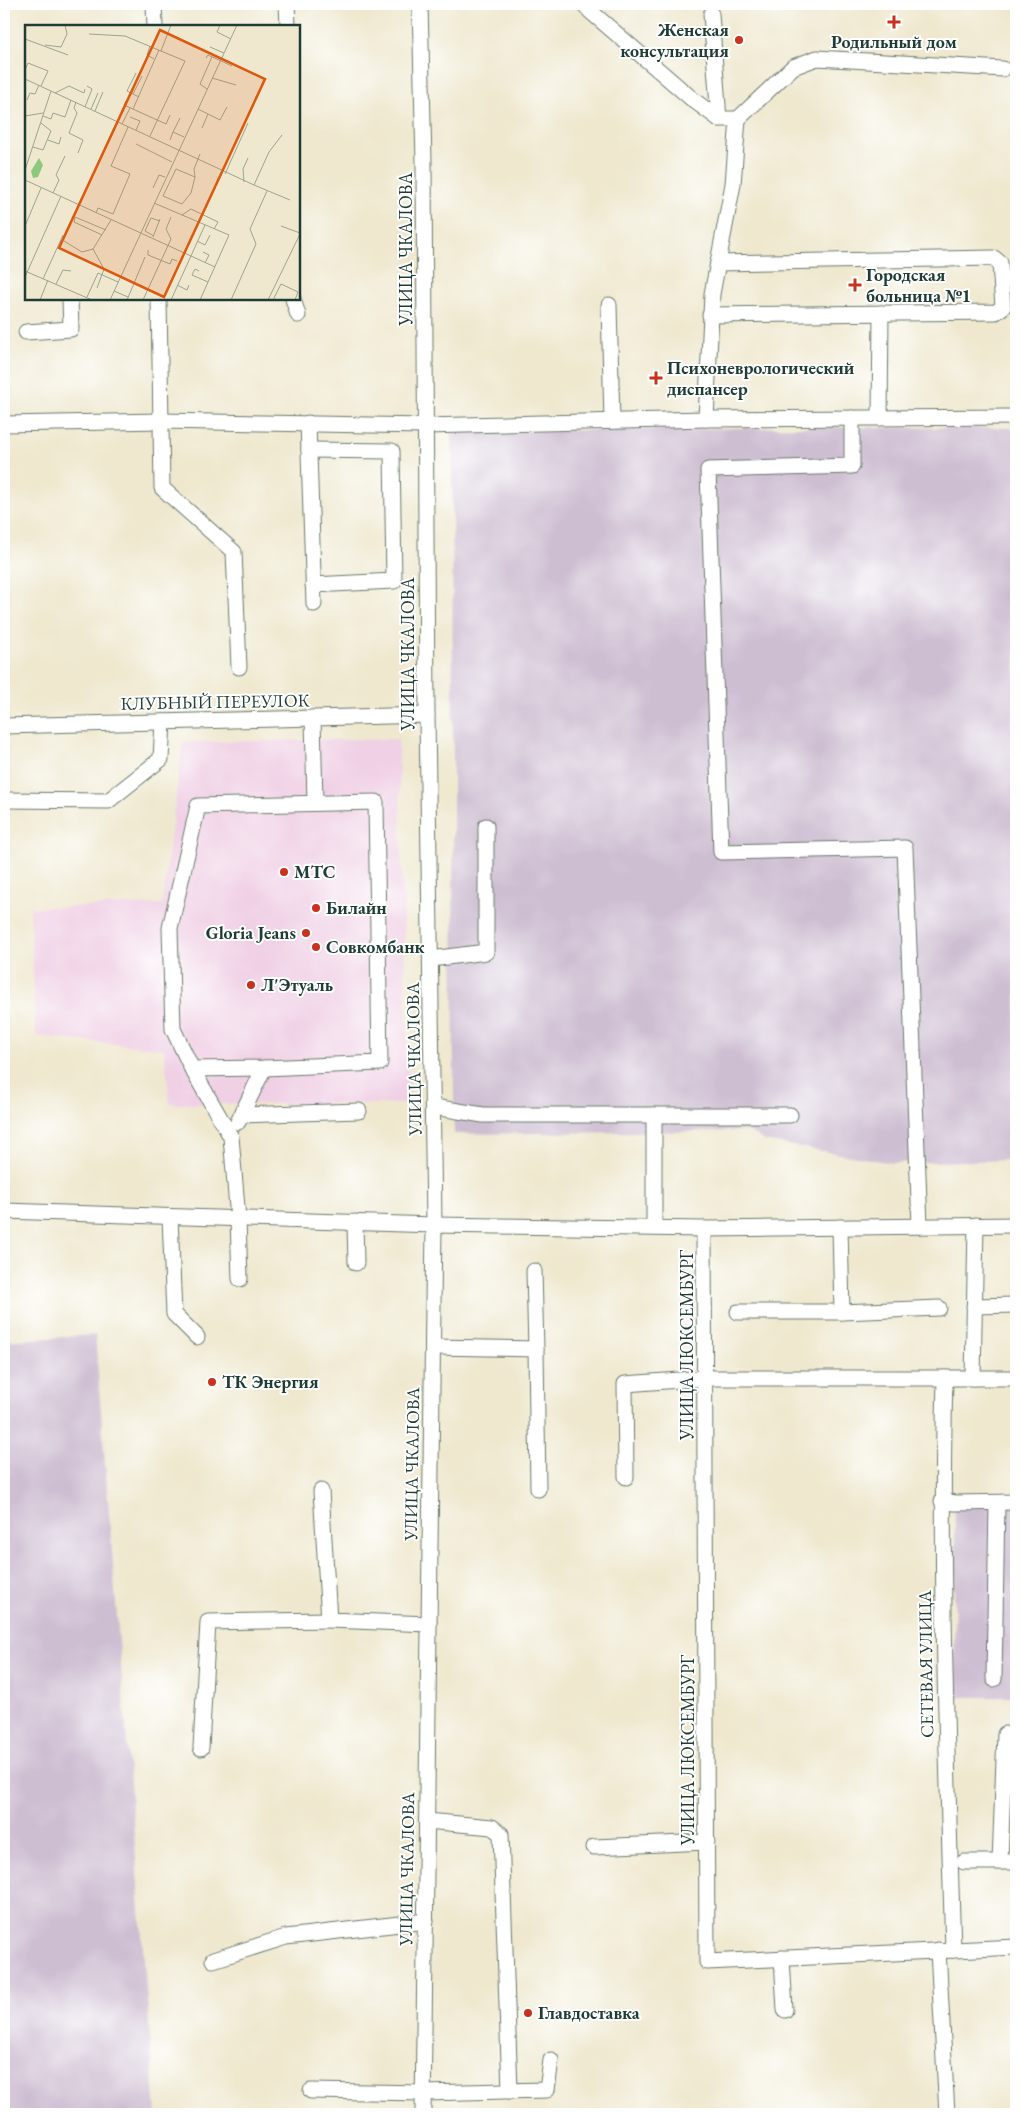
<svg xmlns="http://www.w3.org/2000/svg" width="1020" height="2118" font-family="'EB Garamond',serif">
  <style>
    .built { fill: #f0d0e5 }
    .industrial { fill: #cebed2 }
    .lines { fill: none; stroke-linecap: round; stroke-linejoin: round }
    .minor-casing { stroke: #68796a; stroke-width: 17 }
    .minor { stroke: #fff; stroke-width: 15 }
    .poi-dot { fill: #c8321e; stroke: #fff; stroke-width: 2 }
    .labels { text-anchor: middle; stroke-width: 4; stroke-linejoin: round; paint-order: stroke }
    .poi-label { font-size: 18px; font-weight: bold; fill: #1f3d34; stroke: #fff; text-anchor: start }
    .street-label { font-size: 18px; fill: #1f3d34; stroke: #fff }
    .inset-road { fill: none; stroke: #9ca491; stroke-width: 1 }
    .view { fill: #de580e; fill-opacity: 0.15; stroke: #de580e; stroke-width: 2.5 }
    .inset-edge { fill: none; stroke: #1f3d34; stroke-width: 2.5 }
  </style>
  <rect width="100%" height="100%" fill="#fff"/>
  <filter id="ink" filterUnits="userSpaceOnUse"><feTurbulence type="fractalNoise" baseFrequency=".02" numOctaves="2"/><feDisplacementMap in="SourceGraphic" scale="10" xChannelSelector="R" yChannelSelector="G"/><feConvolveMatrix kernelMatrix="1 2 1 2 8 2 1 2 1" color-interpolation-filters="sRGB"/></filter>
  <filter id="wash" filterUnits="userSpaceOnUse"><feTurbulence type="fractalNoise" baseFrequency=".0096" numOctaves="4" result="noise"/><feDisplacementMap in="SourceGraphic" scale="20" xChannelSelector="R" yChannelSelector="G"/><feGaussianBlur stdDeviation="1.12" result="paint"/><feColorMatrix in="noise" values="0 0 0 0 0 0 0 0 0 0 0 0 0 0 0 0 0 1.4 0 .05"/><feComposite in="paint" operator="in"/></filter>
  <g filter="url(#wash)">
    <rect width="100%" height="100%" fill="#efe8cf"/>
    <!-- built -->
    <polygon class="built" points="398,739 409,1104 170,1104 164,1049 36,1036 30,908 162,904 183,742"/>
    <!-- industrial -->
    <g class="industrial">
      <polygon points="808,427 1016,428 1016,1160 892,1163 764,1141 749,1131 454,1134 452,432"/>
      <polygon points="95,1335 156,2114 4,2114 4,1341"/>
      <polygon points="955,1503 1016,1503 1016,1697 954,1697"/>
    </g>
  </g>
  <g filter="url(#ink)">
    <g class="lines">
      <defs>
        <g id="minor">
          <polyline points="154,4 155,26"/>
          <polyline points="287,4 288,26"/>
          <polyline points="420,4 424,162 427,715 434,1225 423,2114"/>
          <polyline points="584,4 590,11 692,99 719,119 738,119 733,184 712,294 706,419"/>
          <polyline points="711,14 719,119"/>
          <polyline points="738,119 793,67 817,58 1003,69"/>
          <polyline points="159,299 162,488 234,552 239,667"/>
          <polyline points="293,299 298,315"/>
          <polyline points="609,305 612,421"/>
          <polyline points="710,315 996,312 1003,307 1000,263 994,258 718,263"/>
          <polyline points="26,332 71,329 70,299"/>
          <polyline points="852,418 852,466 708,470 721,852 905,848 920,1226"/>
          <polyline points="880,418 881,313"/>
          <polyline points="308,423 314,604"/>
          <polyline points="4,424 162,421 425,426 706,419 1016,417"/>
          <polyline points="309,450 392,451 394,581 313,585"/>
          <polyline points="313,718 315,803"/>
          <polyline points="4,726 427,715"/>
          <polyline points="4,800 108,801 161,759 163,722"/>
          <polygon points="376,802 380,1063 264,1068 192,1069 173,1029 170,928 198,806"/>
          <polyline points="431,959 486,952 486,826"/>
          <polyline points="192,1069 231,1137 238,1219 240,1279"/>
          <polyline points="434,1107 483,1115 790,1115"/>
          <polyline points="242,1115 359,1111"/>
          <polyline points="654,1115 654,1227"/>
          <polyline points="238,1122 264,1068"/>
          <polyline points="4,1211 434,1225 704,1229 1016,1225"/>
          <polyline points="170,1217 174,1314 197,1337"/>
          <polyline points="355,1222 356,1263"/>
          <polyline points="840,1227 842,1312 939,1308"/>
          <polyline points="704,1229 707,1962 1016,1947"/>
          <polyline points="974,1306 1016,1305"/>
          <polyline points="738,1312 842,1312"/>
          <polyline points="433,1347 536,1349 534,1271"/>
          <polyline points="536,1349 538,1489"/>
          <path d="M945 1378C940 1569 947 1759 953 1950"/>
          <polyline points="973,1378 976,1225"/>
          <polyline points="626,1477 625,1384 706,1378 1016,1378"/>
          <polyline points="321,1491 329,1620 429,1624"/>
          <polyline points="942,1501 955,1503 1016,1502"/>
          <polyline points="994,1679 997,1503"/>
          <polyline points="201,1748 208,1622 329,1620"/>
          <polyline points="427,1821 492,1827 501,1834 510,2091"/>
          <polyline points="594,1847 707,1842"/>
          <polyline points="964,1862 1016,1862"/>
          <polyline points="1000,1862 1005,1734"/>
          <polyline points="938,1950 947,2114"/>
          <polyline points="782,1958 785,2010"/>
          <polyline points="213,1960 286,1937 426,1921"/>
          <polyline points="311,2091 424,2093 547,2090 551,2060"/>
        </g>
      </defs>
      <!-- minor casing -->
      <use href="#minor" class="minor-casing"/>
      <!-- minor -->
      <use href="#minor" class="minor"/>
    </g>
  </g>
  <!-- markers -->
  <g class="poi-dot">
    <path d="M891.5 14.5h5v5h5v5h-5v5h-5v-5h-5v-5h5z"/>
    <circle cx="739" cy="40" r="5"/>
    <path d="M852.5 277.5h5v5h5v5h-5v5h-5v-5h-5v-5h5z"/>
    <path d="M653.5 370.5h5v5h5v5h-5v5h-5v-5h-5v-5h5z"/>
    <circle cx="284" cy="872" r="5"/>
    <circle cx="316" cy="908" r="5"/>
    <circle cx="306" cy="933" r="5"/>
    <circle cx="316" cy="947" r="5"/>
    <circle cx="251" cy="985" r="5"/>
    <circle cx="212" cy="1382" r="5"/>
    <circle cx="528" cy="2013" r="5"/>
  </g>
  <g class="labels">
    <!-- poi labels -->
    <g class="poi-label">
      <text x="729" y="36" text-anchor="end">Женская<tspan x="729" dy="21">консультация</tspan></text>
      <text x="894" y="48" text-anchor="middle">Родильный дом</text>
      <text x="866" y="281">Городская<tspan x="866" dy="21">больница №1</tspan></text>
      <text x="667" y="374">Психоневрологический<tspan x="667" dy="21">диспансер</tspan></text>
      <text x="294" y="878">МТС</text>
      <text x="326" y="914">Билайн</text>
      <text x="296" y="939" text-anchor="end">Gloria Jeans</text>
      <text x="326" y="953">Совкомбанк</text>
      <text x="261" y="991">Л'Этуаль</text>
      <text x="222" y="1388">ТК Энергия</text>
      <text x="538" y="2019">Главдоставка</text>
    </g>
    <!-- street labels -->
    <g class="street-label">
      <text transform="translate(406 249) rotate(-90)" y="6">УЛИЦА ЧКАЛОВА</text>
      <text transform="translate(408 654) rotate(-90)" y="6">УЛИЦА ЧКАЛОВА</text>
      <text transform="translate(215 702) rotate(-1)" y="6">КЛУБНЫЙ ПЕРЕУЛОК</text>
      <text transform="translate(414 1059) rotate(-91)" y="6">УЛИЦА ЧКАЛОВА</text>
      <text transform="translate(687 1345) rotate(-90)" y="6">УЛИЦА ЛЮКСЕМБУРГ</text>
      <text transform="translate(412 1464) rotate(-89)" y="6">УЛИЦА ЧКАЛОВА</text>
      <text transform="translate(926 1664) rotate(-91)" y="6">СЕТЕВАЯ УЛИЦА</text>
      <text transform="translate(688 1750) rotate(-90)" y="6">УЛИЦА ЛЮКСЕМБУРГ</text>
      <text transform="translate(407 1869) rotate(-89)" y="6">УЛИЦА ЧКАЛОВА</text>
    </g>
  </g>
  <!-- overview -->
  <g transform="translate(25 25)">
    <rect width="275" height="275" fill="#efe8cf"/>
    <path d="M14 133 18 140 13 152 8 153 6 146Z" fill="#8cc97f"/>
    <path class="inset-road" d="M195 0 192 7 206 14M64 9 100 11 160 36 125 111M0 14 43 30M20 20 36 22 42 9 40 0M125 21 122 30 129 34M185 22 199 28M136 26 146 0M181 33 183 30 207 41M0 45 3 38 23 46 16 61M111 48 102 66 114 72M187 53 211 60M0 54 229 160 244 127 257 110M182 64 175 59 187 32M30 68 44 61 59 68 60 64M108 69 117 51M2 75 5 68 10 69 14 60M101 76 99 80 141 99 145 90M51 77 49 83 52 88 44 108 58 115 53 128M60 82 67 64 62 61M66 84 73 68M108 84 134 25M173 84 183 89 177 103M70 86 78 67M183 89 195 95 202 82M0 91 18 88M18 91 26 94 28 88 40 92 46 75M105 92 115 96 111 105M97 99 105 83M148 107 155 93M23 115 34 119 36 112M145 115 148 107 159 112M111 119 147 137M8 122 18 125 26 106 16 98M151 144 170 152 166 168 157 179 138 171ZM0 145 26 66M200 149 223 98M170 152 169 144 175 129M0 155 190 242M219 157 218 144 223 133M229 160 265 175M128 163 134 150 140 152M28 168 34 155 31 150 40 131M129 178 204 210 175 275M71 188 73 183 88 189 105 149 86 141 103 102M157 190 166 184 193 197 189 204M0 201 16 163M256 201 275 208M77 210 49 197 50 192 81 205M129 211 120 206 126 193 135 196M128 212 135 194M39 216 57 227 68 224M172 216 180 220 185 210M123 225V230L145 239 147 234 152 236M178 227 184 230 180 238M0 246 67 275M174 246 170 244 167 250 183 257M0 252 36 171M95 252 109 258M18 254 38 210M31 259 38 245 46 246M152 260 162 265 164 260M72 263 79 244 68 224 86 195M89 266 103 272M62 272 73 248 93 257M15 275 23 255M85 275 212 0M102 275 120 232M118 275 146 214 141 204 146 192M146 275 180 200M206 275 231 219 225 204 242 166M243 275 275 209M248 275 256 259 273 267 270 275"/>
    <path class="view" d="M135 5 240 54 139 272 34 223Z"/>
    <rect width="275" height="275" class="inset-edge"/>
  </g>
  <!-- margin -->
  <rect width="1020" height="2118" fill="none" stroke="#fff" stroke-width="20"/>
</svg>
